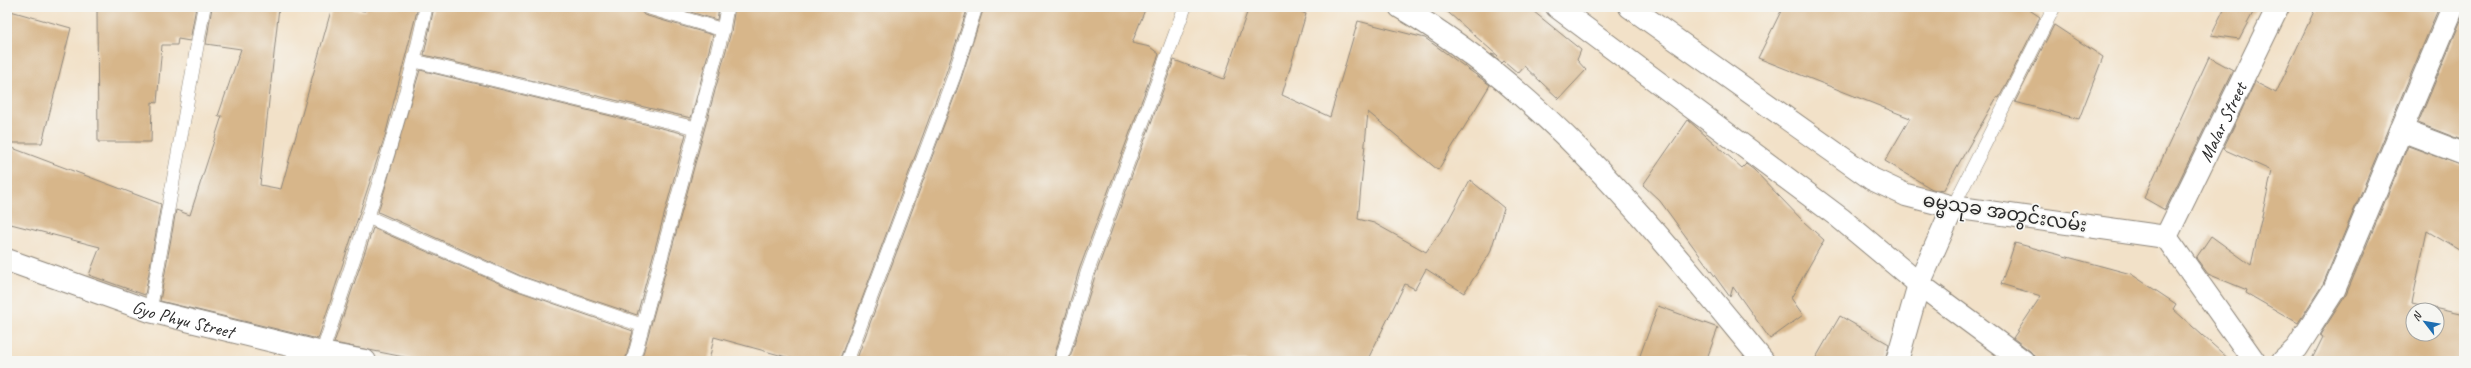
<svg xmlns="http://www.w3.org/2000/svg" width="2471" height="368" font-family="Caveat,'Noto Sans Myanmar',sans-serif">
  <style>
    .building { fill: #d7b68a; fill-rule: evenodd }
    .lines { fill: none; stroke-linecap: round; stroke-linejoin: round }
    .service-casing { stroke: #8e867a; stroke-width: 14 }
    .minor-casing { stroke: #8e867a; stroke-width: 24 }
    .service { stroke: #fff; stroke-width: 13 }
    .minor { stroke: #fff; stroke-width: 22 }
    .labels { text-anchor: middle; stroke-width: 3.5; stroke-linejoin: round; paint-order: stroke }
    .street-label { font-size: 19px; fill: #2b2b2b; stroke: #f6f6f2 }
  </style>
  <rect width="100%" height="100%" fill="#f6f6f2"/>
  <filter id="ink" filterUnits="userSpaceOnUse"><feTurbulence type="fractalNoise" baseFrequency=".025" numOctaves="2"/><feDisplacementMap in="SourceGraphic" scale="8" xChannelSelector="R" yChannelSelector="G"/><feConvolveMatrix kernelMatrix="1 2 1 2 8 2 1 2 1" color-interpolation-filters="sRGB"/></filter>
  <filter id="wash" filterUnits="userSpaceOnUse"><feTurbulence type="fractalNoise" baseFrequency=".012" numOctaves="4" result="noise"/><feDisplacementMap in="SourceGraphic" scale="16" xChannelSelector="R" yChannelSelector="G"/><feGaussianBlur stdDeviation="0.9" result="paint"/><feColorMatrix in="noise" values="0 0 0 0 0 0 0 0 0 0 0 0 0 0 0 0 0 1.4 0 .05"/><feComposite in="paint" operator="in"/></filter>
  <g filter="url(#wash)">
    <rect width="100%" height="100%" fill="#f2e1c8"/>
    <g id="blocks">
      <!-- building -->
      <g class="building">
        <polygon points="97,7 196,7 190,41 178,39 177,45 162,45 157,103 152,102 151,142 98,142"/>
        <polygon points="212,7 279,7 260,185 281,189 332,7 365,11 365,7 418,7 385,136 318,339 160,301 176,210 190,215 222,116 218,116 241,49 206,44"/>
        <polygon points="434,7 638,7 644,15 713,35 691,118 424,55"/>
        <polygon points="674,7 719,7 717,20"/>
        <polygon points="735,7 968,7 946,73 839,361 801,361 714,337 709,361 641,361 731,32"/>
        <polygon points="984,7 1146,7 1132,43 1150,47 1159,54 1079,270 1053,361 856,361 961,79"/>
        <polygon points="1249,7 1290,7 1306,14 1282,95 1330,117 1358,21 1425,38 1490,85 1438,170 1368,112 1358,219 1374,223 1426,252 1448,221 1470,180 1504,208 1490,253 1464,293 1426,269 1415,289 1405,284 1367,361 1069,361 1095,276 1174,60 1224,79"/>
        <polygon points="1442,7 1528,7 1581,50 1577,60 1586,70 1559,99 1524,66 1518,73 1504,61 1502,63 1491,54 1498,56"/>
        <polygon points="1783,7 2025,7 2040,17 1999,98 1997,97 1943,191 1932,189 1885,161 1910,118 1758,58"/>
        <polygon points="2225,7 2256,7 2239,39 2211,35"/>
        <polygon points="2316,7 2439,7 2323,284 2298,323 2246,293 2247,290 2208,274 2196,258 2211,236 2251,265 2272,171 2223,149 2255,82 2276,93"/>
        <polygon points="7,10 71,28 42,143 7,143"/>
        <polygon points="2464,13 2464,141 2418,123"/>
        <polygon points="2054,25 2103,57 2079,119 2015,102"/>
        <polygon points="2209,57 2233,70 2165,210 2144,198"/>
        <polygon points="420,70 686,134 637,315 521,276 378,212"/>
        <polygon points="1688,120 1742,168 1746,164 1754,170 1804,222 1824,240 1791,298 1803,315 1770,339 1733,287 1730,297 1660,201 1643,185"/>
        <polygon points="7,146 161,204 145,295 89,275 100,247 7,223"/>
        <path d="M2408 146 2464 166V253L2427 231 2412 303 2464 315V361H2311L2323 337 2320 335 2346 295ZM2413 310H2437V334H2413Z"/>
        <polygon points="373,228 515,290 633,331 625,361 424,361 334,343"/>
        <polygon points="2015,243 2131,274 2176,304 2173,309 2231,361 2038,361 2030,351 2013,338 2041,296 2001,284"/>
        <polygon points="1658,306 1718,328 1706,361 1638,361"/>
        <polygon points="1840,316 1889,344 1885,361 1814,361"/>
      </g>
    </g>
  </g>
  <g filter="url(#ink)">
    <use href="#blocks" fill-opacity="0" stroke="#8e867a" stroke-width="1"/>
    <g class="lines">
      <defs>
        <g id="service">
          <polyline points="646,7 723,30"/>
          <polyline points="415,61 696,128"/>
          <polyline points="1953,207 2054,7"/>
          <polyline points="368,217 518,283 641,325"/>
          <polyline points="150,311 204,7"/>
          <path d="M322 353C360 239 402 125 426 7"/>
          <polyline points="633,361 723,30 727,7"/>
          <polyline points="847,361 954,76 976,7"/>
          <polyline points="1061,361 1087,273 1185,7"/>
        </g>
        <g id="minor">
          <path d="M1400 7C1548 93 1656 232 1763 361"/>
          <polyline points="1557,7 1840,218 1919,284 2023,361"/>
          <polyline points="1630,7 1872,179 1906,195 1953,207 2166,237 2254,361"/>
          <polyline points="2401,130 2464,154"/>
          <path id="s1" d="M2166 237 2278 7"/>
          <path id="s2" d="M7 260 150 311 322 353 365 361"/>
          <polyline points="1897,361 1919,284 1953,207"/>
          <polyline points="2283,361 2297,348 2334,290 2453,7"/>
        </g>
      </defs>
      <!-- service casing -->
      <use href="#service" class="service-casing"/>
      <!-- minor casing -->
      <use href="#minor" class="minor-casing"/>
      <!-- service -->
      <use href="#service" class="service"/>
      <!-- minor -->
      <use href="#minor" class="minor"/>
    </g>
  </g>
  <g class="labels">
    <!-- street labels -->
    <g class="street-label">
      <text dy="7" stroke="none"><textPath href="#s1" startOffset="128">Malar Street</textPath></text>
      <text transform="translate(2005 212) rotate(9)" y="7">ဓမ္မသုခ အတွင်းလမ်း</text>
      <text dy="7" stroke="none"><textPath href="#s2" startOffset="186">Gyo Phyu Street</textPath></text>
    </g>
  </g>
  <!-- margin -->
  <rect width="2471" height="368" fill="none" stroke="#f6f6f2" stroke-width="24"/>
  <!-- north arrow -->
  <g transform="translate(2425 322) rotate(301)"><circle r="19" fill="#f6f6f2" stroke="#a5a5a2"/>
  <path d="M0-3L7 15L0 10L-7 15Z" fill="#1f6fb2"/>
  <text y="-6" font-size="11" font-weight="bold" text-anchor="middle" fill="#2b2b2b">N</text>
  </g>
</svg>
